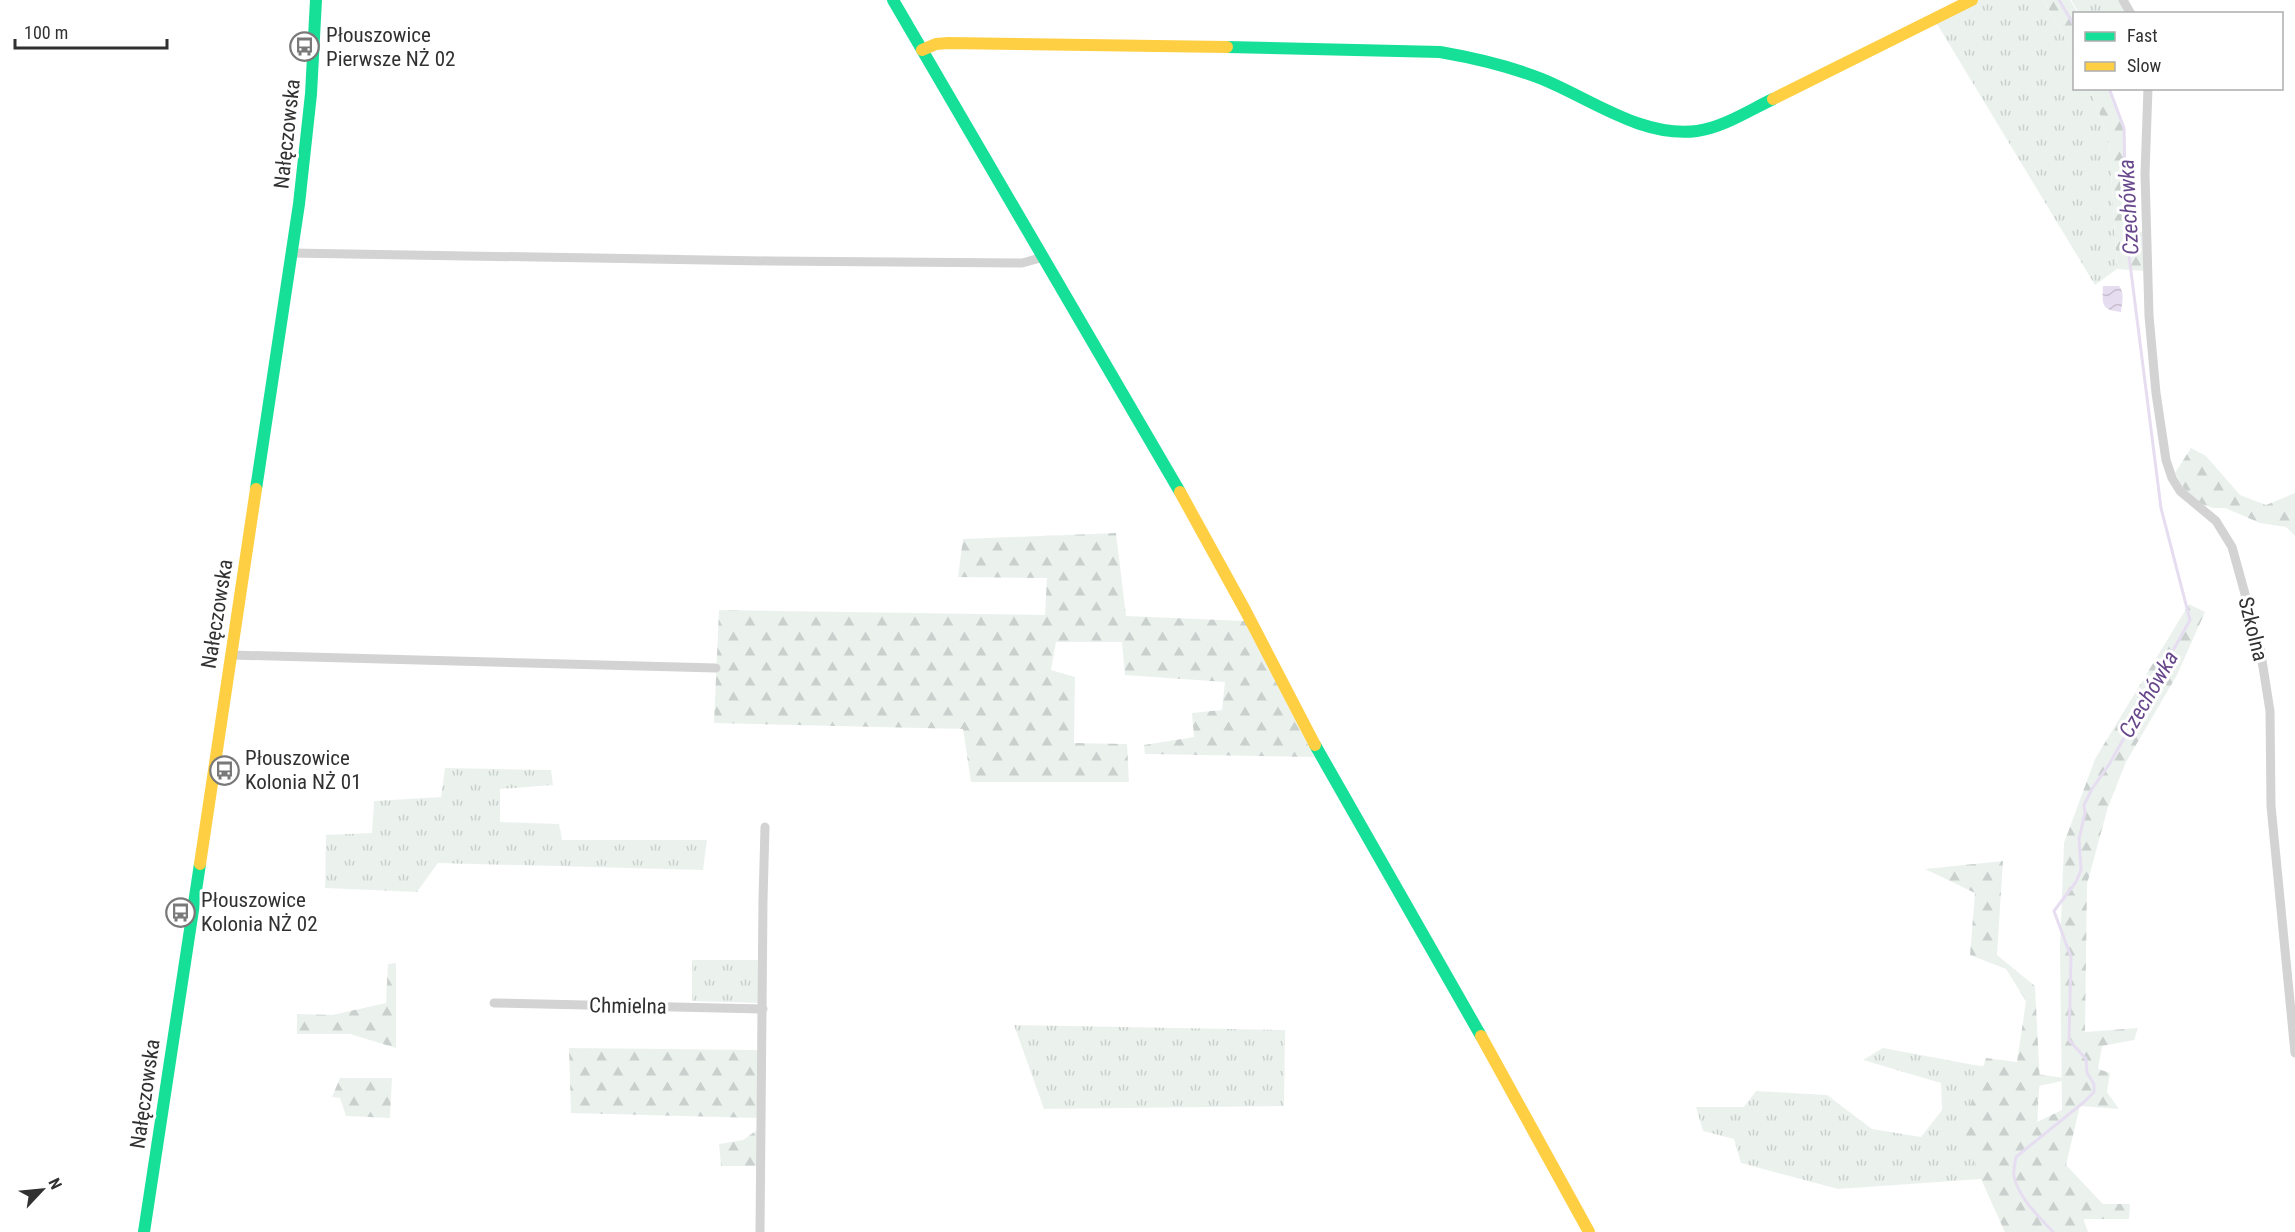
<svg xmlns="http://www.w3.org/2000/svg" width="2295" height="1232" font-family="'Roboto Condensed',sans-serif">
  <style>
    .grass { fill: url(#grass-tufts) }
    .forest { fill: url(#forest-firs) }
    .water { fill: url(#water-waves) }
    .lines { fill: none; stroke-linecap: round; stroke-linejoin: round }
    .stream { stroke: #e6ddf0; stroke-width: 3 }
    .street { stroke: #d3d3d3; stroke-width: 9 }
    .fast { stroke: #16e098; stroke-width: 12 }
    .slow { stroke: #ffcf43; stroke-width: 12 }
    .labels { text-anchor: middle; stroke-width: 6; stroke-linejoin: round; paint-order: stroke }
    .poi-label { font-size: 21px; fill: #313131; stroke: #fff; text-anchor: start }
    .street-label { font-size: 21px; fill: #313131; stroke: #fff }
    .water-label { font-size: 22px; font-style: italic; fill: #67478b; stroke: #fff }
  </style>
  <defs>
    <pattern id="grass-tufts" width="24" height="20" patternUnits="userSpaceOnUse" patternTransform="scale(1.5)"><rect width="24" height="20" fill="#ebf2ee"/><path d="M3 7l-1-3M5 7V3M7 7l1-3M15 17l-1-3M17 17v-4M19 17l1-3" fill="none" stroke="#cad0cd"/></pattern>
    <pattern id="forest-firs" width="22" height="20" patternUnits="userSpaceOnUse" patternTransform="scale(1.5)"><rect width="22" height="20" fill="#ebf2ee"/><path d="M5 1l3.5 6h-7zM16 11l3.5 6h-7z" fill="#cad0cd"/></pattern>
    <pattern id="water-waves" width="16" height="10" patternUnits="userSpaceOnUse" patternTransform="scale(1.5)"><rect width="16" height="10" fill="#e6ddf0"/><path d="M0 5q4-4 8 0t8 0" fill="none" stroke="#c6bece"/></pattern>
  </defs>
  <rect width="100%" height="100%" fill="#fff"/>
  <!-- grass -->
  <g class="grass">
    <polygon points="1972,0 2043,0 2074,53 2074,88 2091,89 2109,140 2117,269 2095,285 1934,19"/>
    <polygon points="2071,0 2120,0 2127,13 2079,13"/>
    <polygon points="445,768 551,770 553,785 500,789 500,822 559,824 562,840 707,840 703,870 438,863 417,892 325,888 326,835 372,833 374,801 441,797"/>
    <polygon points="692,960 758,960 758,1003 692,1001"/>
    <polygon points="1014,1025 1285,1030 1284,1106 1044,1109"/>
    <polygon points="1883,1048 1974,1065 2071,1079 2039,1086 2035,1176 2065,1168 2088,1232 2005,1232 1981,1179 1838,1189 1741,1163 1734,1139 1703,1131 1696,1107 1744,1107 1756,1091 1827,1095 1872,1129 1921,1137 1942,1110 1941,1083 1863,1060"/>
  </g>
  <!-- forest -->
  <g class="forest">
    <polygon points="2043,0 2070,0 2078,13 2074,14 2074,53"/>
    <polygon points="2091,89 2109,89 2124,128 2126,232 2144,232 2144,271 2117,269 2109,140"/>
    <polygon points="2191,448 2206,456 2240,495 2266,505 2295,493 2295,536 2286,527 2260,523 2225,508 2213,508 2199,503 2184,489 2175,473"/>
    <polygon points="1116,533 1126,616 1245,621 1314,757 1145,754 1144,745 1194,737 1192,713 1222,710 1225,682 1125,675 1122,642 1056,642 1051,670 1075,677 1074,743 1127,744 1129,782 971,782 963,729 714,723 719,610 1045,615 1047,578 958,577 963,539"/>
    <polygon points="2189,604 2205,612 2177,675 2126,762 2108,807 2087,884 2085,1032 2138,1028 2134,1040 2102,1046 2098,1069 2110,1073 2107,1092 2119,1109 2080,1106 2066,1165 2103,1204 2130,1204 2129,1219 2084,1219 2084,1232 2005,1232 1961,1133 1986,1058 2017,1062 2026,1001 2006,969 1970,955 1975,893 1925,869 2003,861 1997,955 2035,986 2040,1084 2033,1124 2062,1110 2060,947 2064,843 2095,759"/>
    <polygon points="396,963 396,1048 350,1034 297,1034 297,1014 332,1015 386,1003 388,964"/>
    <polygon points="569,1048 759,1050 757,1118 571,1113"/>
    <polygon points="340,1078 392,1078 390,1118 346,1116 340,1098 332,1097"/>
    <polygon points="757,1130 757,1166 721,1166 719,1144 743,1140"/>
  </g>
  <!-- water -->
  <path class="water" d="M2103 286H2119C2125 293 2122 303 2121 312 2101 310 2102 304 2103 286Z"/>
  <g class="lines">
    <!-- stream -->
    <g class="stream">
      <polyline points="2059,0 2074,25"/>
      <path d="M2053 1232C2039 1217 2018 1197 2014 1176 2013 1171 2015 1163 2016 1157L2084 1102 2094 1092V1084L2087 1073 2086 1059 2069 1040 2071 957 2054 911 2076 882 2081 870 2079 839 2085 813 2084 805 2092 789 2110 763 2190 620 2161 508 2126 232 2124 128 2109 88"/>
    </g>
    <!-- street -->
    <g class="street">
      <polyline points="2123,0 2131,14"/>
      <polyline points="2148,88 2145,174 2149,316 2156,393 2166,460 2172,478 2180,491 2216,521 2232,547 2260,648 2270,711 2271,806 2295,1053"/>
      <polyline points="291,253 771,261 1022,263 1044,257"/>
      <polyline points="231,655 716,668"/>
      <polyline points="494,1003 763,1009"/>
      <polyline points="760,1232 763,900 765,827"/>
    </g>
    <!-- fast -->
    <g class="fast">
      <polyline points="893,0 1180,492"/>
      <path d="M1227 47 1440 52C1475 58 1509 66 1542 79 1591 99 1642 138 1697 131 1724 127 1748 111 1773 99"/>
      <polyline points="256,489 299,204 311,94 316,0"/>
      <polyline points="1315,745 1481,1036"/>
      <polyline points="144,1232 200,864"/>
    </g>
    <!-- slow -->
    <g class="slow">
      <polyline points="922,50 936,44 948,43 1227,47"/>
      <polyline points="1773,99 1972,0"/>
      <polyline points="1180,492 1245,610 1315,745"/>
      <polyline points="200,864 256,489"/>
      <polyline points="1481,1036 1589,1232"/>
    </g>
  </g>
  <!-- icons -->
  <defs>
    <symbol id="bus-ring" viewBox="-11 -11 22 22"><circle r="9.5" fill="#fff" stroke="#797979" stroke-width="1.5"/><path d="M-5-6H5V4H4V6H2V4H-2V6H-4V4H-5ZM-3.5-4V0h7V-4ZM-3.5 1.2v1.5H-2V1.2ZM2 1.2v1.5H3.5V1.2Z" fill="#797979"/></symbol>
  </defs>
  <g fill-rule="evenodd">
    <use href="#bus-ring" x="288" y="30" width="33" height="33"/>
    <use href="#bus-ring" x="208" y="754" width="33" height="33"/>
    <use href="#bus-ring" x="164" y="896" width="33" height="33"/>
  </g>
  <g class="labels">
    <!-- poi labels -->
    <g class="poi-label">
      <text x="326" y="42">Płouszowice<tspan x="326" dy="24">Pierwsze NŻ 02</tspan></text>
      <text x="245" y="765">Płouszowice<tspan x="245" dy="24">Kolonia NŻ 01</tspan></text>
      <text x="201" y="907">Płouszowice<tspan x="201" dy="24">Kolonia NŻ 02</tspan></text>
    </g>
    <!-- street labels -->
    <g class="street-label">
      <text transform="translate(287 134) rotate(-84)" y="7">Nałęczowska</text>
      <text transform="translate(217 614) rotate(-81)" y="7">Nałęczowska</text>
      <text transform="translate(2253 629) rotate(76)" y="7">Szkolna</text>
      <text transform="translate(628 1006) rotate(1)" y="7">Chmielna</text>
      <text transform="translate(145 1094) rotate(-82)" y="7">Nałęczowska</text>
    </g>
    <!-- water labels -->
    <g class="water-label">
      <text transform="translate(2128 207) rotate(-93)" y="8">Czechówka</text>
      <text transform="translate(2148 694) rotate(-60)" y="8">Czechówka</text>
    </g>
  </g>
  <!-- legend -->
  <rect x="2073" y="12" width="210" height="78" fill="#ffffff" stroke="#adadad" stroke-width="1.5"/>
  <rect x="2085" y="32" width="30" height="9" fill="#16e098" stroke="#adadad" stroke-width="1.5"/>
  <text x="2127" y="42" font-size="18" fill="#313131">Fast</text>
  <rect x="2085" y="62" width="30" height="9" fill="#ffcf43" stroke="#adadad" stroke-width="1.5"/>
  <text x="2127" y="72" font-size="18" fill="#313131">Slow</text>
  <!-- north arrow -->
  <g transform="translate(42 1190) rotate(64)" stroke="#ffffff" stroke-width="4.5" paint-order="stroke">
  <path d="M0-4.5L10 22L0 15L-10 22Z" fill="#313131"/>
  <text y="-9" font-size="16" font-weight="bold" text-anchor="middle" fill="#313131">N</text>
  </g>
  <!-- scale -->
  <path d="M15 39v9h152v-9" fill="none" stroke="#313131" stroke-width="3"/>
  <text x="24" y="39" font-size="18" fill="#313131" stroke="#ffffff" stroke-width="4.5" paint-order="stroke">100 m</text>
</svg>
